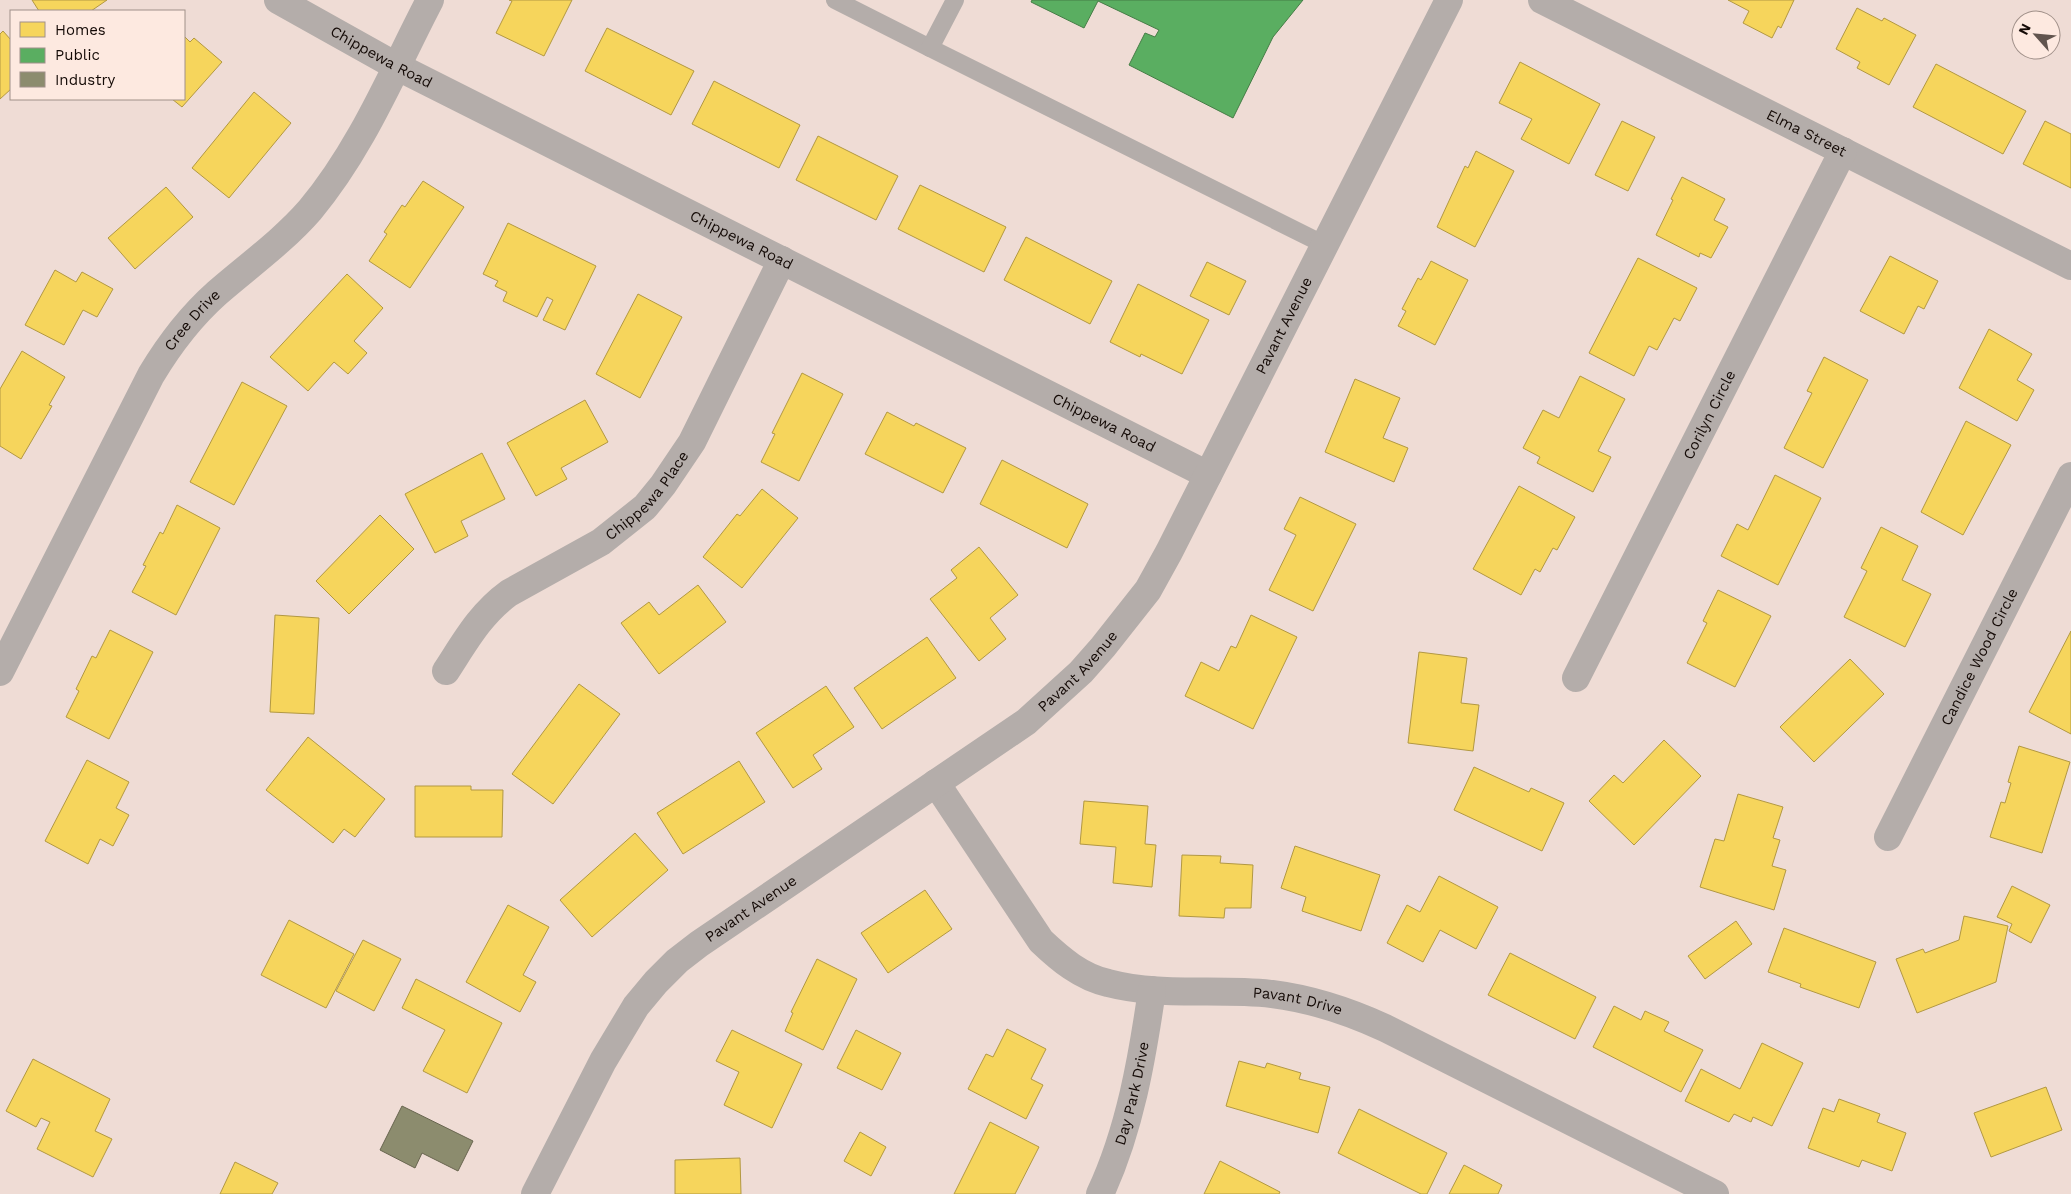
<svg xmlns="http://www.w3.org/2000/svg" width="2071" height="1194" font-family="'Work Sans',sans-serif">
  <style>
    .homes { fill: #f6d55c; stroke: #b29842 }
    .public { fill: #5aae61; stroke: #457d46 }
    .industry { fill: #8c8c6e; stroke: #68654f }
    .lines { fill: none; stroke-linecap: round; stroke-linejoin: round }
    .lane { stroke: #b4adaa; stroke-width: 18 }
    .street { stroke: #b4adaa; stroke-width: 28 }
    .labels { text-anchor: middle; stroke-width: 5; stroke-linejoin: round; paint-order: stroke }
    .street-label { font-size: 15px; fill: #140a06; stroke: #fde9e0 }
  </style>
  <rect width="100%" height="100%" fill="#efdcd5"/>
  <!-- homes -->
  <g class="homes">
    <polygon points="32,0 107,0 91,11 39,11"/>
    <polygon points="509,0 572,0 544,56 496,33 512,1"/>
    <polygon points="1728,0 1794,0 1781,28 1778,26 1772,38 1743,23 1749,11"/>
    <polygon points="1857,8 1882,21 1884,18 1916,35 1889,85 1857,68 1860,62 1836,49"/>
    <polygon points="607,28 694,71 671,115 585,71"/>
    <polygon points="3,31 11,40 11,89 0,99 0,34"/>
    <polygon points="184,36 190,42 194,38 222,62 182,107 172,99 184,99"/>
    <polygon points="1520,62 1600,104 1569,164 1521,139 1532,119 1499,103"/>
    <polygon points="1936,64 2026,111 2003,154 1913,107"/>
    <polygon points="714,81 800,125 779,168 692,124"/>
    <polygon points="254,92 291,123 229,198 192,168"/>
    <polygon points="1622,121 1655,137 1628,191 1595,175"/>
    <polygon points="2045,121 2071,134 2071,188 2023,164"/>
    <polygon points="818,136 898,176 876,220 796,180"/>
    <polygon points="1476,151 1514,171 1475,247 1437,227 1465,166 1468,168"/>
    <polygon points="1682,177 1725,199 1714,220 1728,227 1711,258 1700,253 1699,257 1656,235 1673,200 1671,199"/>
    <polygon points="423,181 464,207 410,288 369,261 387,234 384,232 402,205 405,207"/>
    <polygon points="920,185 1006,227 984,272 898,229"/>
    <polygon points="166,187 193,217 135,269 108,238"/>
    <polygon points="508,223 596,266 565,330 543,320 553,300 547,297 537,317 503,301 507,292 495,286 498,281 483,274"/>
    <polygon points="1026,237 1112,281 1090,324 1004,280"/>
    <polygon points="1890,256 1938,281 1924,309 1918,306 1904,334 1860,311"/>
    <polygon points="1638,258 1697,288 1680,321 1674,318 1657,350 1649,346 1634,376 1589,353"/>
    <polygon points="1431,261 1468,280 1435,345 1398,326 1406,311 1402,309 1418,278 1421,280"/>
    <polygon points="1207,262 1246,281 1229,315 1190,296"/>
    <polygon points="55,270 76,282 82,272 113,289 97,317 83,310 64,345 25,325"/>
    <polygon points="347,274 383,308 354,341 367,353 348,374 334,362 308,391 270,357"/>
    <polygon points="1138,284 1209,320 1182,374 1141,354 1140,357 1110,342"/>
    <polygon points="638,294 682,317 640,398 596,374"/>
    <polygon points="1989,329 2032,354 2017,380 2034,390 2017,421 1959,388"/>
    <polygon points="22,351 65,377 49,405 52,406 21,459 0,446 0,389"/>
    <polygon points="1824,357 1868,380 1823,468 1784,448 1812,393 1807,391"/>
    <polygon points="802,373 843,394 799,481 761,462 775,434 772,433"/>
    <polygon points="1580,376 1625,399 1598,451 1611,457 1593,492 1537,463 1540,457 1523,448 1543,410 1559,418"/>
    <polygon points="1355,379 1400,398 1383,438 1408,448 1394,482 1325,452"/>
    <polygon points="242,382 287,406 234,505 190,482"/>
    <polygon points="585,400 608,442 561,468 567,479 536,496 507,443"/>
    <polygon points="887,412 914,426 916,423 966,448 943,493 865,454"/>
    <polygon points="1966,421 2011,445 1963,535 1921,512"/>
    <polygon points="482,453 505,499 461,521 468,536 435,553 405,494"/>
    <polygon points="1002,460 1088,504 1067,548 980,504"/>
    <polygon points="1775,475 1821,498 1778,585 1721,556 1737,524 1748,530"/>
    <polygon points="1519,486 1575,517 1557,550 1553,548 1540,572 1535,569 1521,595 1473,569"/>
    <polygon points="762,489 798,518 742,588 703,557 737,514 740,516"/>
    <polygon points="1300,497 1356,524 1313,611 1269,590 1296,535 1284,529"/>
    <polygon points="177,505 220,528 176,615 132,592 146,566 143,565 160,532 163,534"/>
    <polygon points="380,515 414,549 349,614 316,581"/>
    <polygon points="1881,527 1918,546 1902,580 1931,594 1905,647 1844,617 1867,571 1861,568"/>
    <polygon points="979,547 1018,595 990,618 1006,639 979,661 930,599 957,578 951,570"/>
    <polygon points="698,585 726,622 659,674 621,623 649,602 659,615"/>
    <polygon points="1718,590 1771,616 1735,687 1687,663 1707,623 1703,621"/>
    <polygon points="275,615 319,618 314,714 270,712"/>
    <polygon points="1251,615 1297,637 1253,729 1185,696 1201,662 1219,671 1231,646 1236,648"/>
    <polygon points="110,630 153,652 109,739 66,717 79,691 76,689 92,656 96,658"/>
    <polygon points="2071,631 2071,734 2029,712"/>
    <polygon points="927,637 956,678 882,729 854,688"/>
    <polygon points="1419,652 1467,658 1461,703 1479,705 1473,751 1408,743"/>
    <polygon points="1850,659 1884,694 1814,762 1780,727"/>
    <polygon points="579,684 620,714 553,804 512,774"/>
    <polygon points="826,686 854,727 813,755 822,769 793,788 756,733"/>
    <polygon points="308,737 385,799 355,837 344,829 333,843 266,790"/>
    <polygon points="1664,740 1701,776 1634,845 1589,801 1614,775 1623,783"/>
    <polygon points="2019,746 2070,762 2042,853 1990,837 2001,802 2005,803 2011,783 2008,782"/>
    <polygon points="87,760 129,782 116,808 129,815 113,846 100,839 88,864 45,841"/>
    <polygon points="739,761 765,802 683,854 657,813"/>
    <polygon points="1474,767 1529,792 1531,788 1564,803 1542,851 1454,810"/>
    <polygon points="415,786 471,786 471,790 503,790 502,837 415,837"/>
    <polygon points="1738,794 1783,807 1773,838 1780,840 1772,866 1786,870 1774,910 1700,887 1715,839 1724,841"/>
    <polygon points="1084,801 1148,806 1145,844 1156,845 1152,887 1113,883 1116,847 1080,844"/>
    <polygon points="635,833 668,870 592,937 560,900"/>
    <polygon points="1295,846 1380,875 1361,931 1302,911 1306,897 1281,888"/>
    <polygon points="1182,855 1221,856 1220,863 1253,865 1251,908 1225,908 1224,918 1179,916"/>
    <polygon points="1439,876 1498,907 1476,949 1440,930 1423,962 1387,943 1407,905 1420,912"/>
    <polygon points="2012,886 2050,905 2031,943 2009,931 2012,924 1997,917"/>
    <polygon points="925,890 952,929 888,973 861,933"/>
    <polygon points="508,905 549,927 523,975 536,982 520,1012 466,982"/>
    <polygon points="1964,916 2008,926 1996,982 1917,1013 1896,959 1923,949 1925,953 1959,940"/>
    <polygon points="289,920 354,954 326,1008 261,975"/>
    <polygon points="1736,921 1752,944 1705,979 1688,956"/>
    <polygon points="1784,928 1876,962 1859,1008 1800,987 1801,984 1768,972"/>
    <polygon points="363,940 401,959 374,1011 336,991"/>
    <polygon points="1510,953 1596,997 1575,1039 1488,995"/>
    <polygon points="817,959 857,979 823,1050 785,1031 793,1013 791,1012"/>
    <polygon points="416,979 502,1023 467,1093 423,1071 445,1030 402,1008"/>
    <polygon points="1614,1006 1641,1020 1645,1011 1669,1022 1664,1031 1703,1050 1681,1092 1593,1047"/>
    <polygon points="1007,1029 1046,1049 1031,1079 1043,1085 1026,1119 968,1089 986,1054 993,1057"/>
    <polygon points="732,1030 802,1064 772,1128 724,1105 739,1072 716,1061"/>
    <polygon points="856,1030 901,1053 882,1090 837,1068"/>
    <polygon points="1762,1043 1803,1063 1772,1126 1753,1117 1751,1122 1734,1114 1729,1122 1685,1101 1701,1069 1740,1089"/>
    <polygon points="33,1059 110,1099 95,1131 112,1139 93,1177 37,1149 50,1122 41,1118 36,1127 6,1111"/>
    <polygon points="1239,1061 1265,1068 1267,1063 1301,1073 1299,1079 1330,1087 1318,1133 1226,1106"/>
    <polygon points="2046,1087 2062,1130 1991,1157 1974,1113"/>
    <polygon points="1839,1099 1880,1114 1877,1122 1906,1133 1892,1171 1862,1160 1859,1167 1808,1148 1823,1108 1834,1112"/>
    <polygon points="1359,1109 1447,1153 1427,1194 1421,1194 1338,1153"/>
    <polygon points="990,1122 1039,1147 1015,1194 954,1194"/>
    <polygon points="860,1132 886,1147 871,1176 844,1161"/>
    <polygon points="740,1158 741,1194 675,1194 675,1160"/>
    <polygon points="1220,1161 1280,1192 1279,1194 1204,1194"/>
    <polygon points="235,1162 278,1183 272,1194 220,1194"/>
    <polygon points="1464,1165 1502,1185 1498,1194 1449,1194"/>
  </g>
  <!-- public -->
  <polygon class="public" points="1032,0 1303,0 1273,37 1233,118 1129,65 1145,33 1155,37 1159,30 1098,1 1084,28 1031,2"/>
  <!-- industry -->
  <polygon class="industry" points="402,1106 473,1141 458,1171 422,1153 415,1168 380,1150"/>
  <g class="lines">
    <!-- lane -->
    <g class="lane">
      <polyline points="835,0 930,48"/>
      <polyline points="955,0 930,48 1325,245"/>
    </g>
    <!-- street -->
    <g class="street">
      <path id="s1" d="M278 0 396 66 1208 475"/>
      <path id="s2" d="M1542 0 2071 266"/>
      <path id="s3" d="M446 671C465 642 480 614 509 593L601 542 645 507 663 485 692 442 782 260"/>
      <path id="s4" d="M0 672 151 375C169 345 190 317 217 293 248 266 283 241 310 210 362 148 393 71 430 0"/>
      <path id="s5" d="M1576 678 1843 151"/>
      <path id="s6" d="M936 783 1041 941C1060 959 1081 977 1108 983 1161 997 1218 988 1272 994 1312 999 1348 1011 1385 1028L1715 1194"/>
      <path id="s7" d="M1888 837 2071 476"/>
      <path id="s8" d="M535 1194 603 1061 636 1006 656 982 677 961 699 944 1026 722 1081 672 1103 647 1148 590 1169 552 1449 0"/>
      <path id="s9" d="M1100 1194C1130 1130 1142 1059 1152 990"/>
    </g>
  </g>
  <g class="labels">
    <!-- street labels -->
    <g class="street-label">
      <text dy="5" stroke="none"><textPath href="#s1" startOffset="118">Chippewa Road</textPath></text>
      <text dy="5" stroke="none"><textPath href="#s2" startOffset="296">Elma Street</textPath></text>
      <text dy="5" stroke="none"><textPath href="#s1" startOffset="522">Chippewa Road</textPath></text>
      <text dy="5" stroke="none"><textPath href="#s4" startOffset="402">Cree Drive</textPath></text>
      <text dy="5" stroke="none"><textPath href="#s8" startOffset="1175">Pavant Avenue</textPath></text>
      <text dy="5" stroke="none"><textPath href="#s5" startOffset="295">Corilyn Circle</textPath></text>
      <text dy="5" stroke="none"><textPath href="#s1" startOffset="928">Chippewa Road</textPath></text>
      <text dy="5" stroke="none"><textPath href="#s3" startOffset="272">Chippewa Place</textPath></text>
      <text dy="5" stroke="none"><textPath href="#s7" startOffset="202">Candice Wood Circle</textPath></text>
      <text dy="5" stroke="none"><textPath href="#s8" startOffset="770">Pavant Avenue</textPath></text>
      <text dy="5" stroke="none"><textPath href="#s8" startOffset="365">Pavant Avenue</textPath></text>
      <text dy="5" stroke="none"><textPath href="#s6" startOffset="461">Pavant Drive</textPath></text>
      <text dy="5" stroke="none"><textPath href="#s9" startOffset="106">Day Park Drive</textPath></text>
    </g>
  </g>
  <!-- legend -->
  <rect x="10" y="10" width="175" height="90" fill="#fde9e0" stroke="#a09089"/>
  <rect x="20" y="22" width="25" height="15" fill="#f6d55c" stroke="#a09089"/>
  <text x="55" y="35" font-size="15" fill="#140a06">Homes</text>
  <rect x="20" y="48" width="25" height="15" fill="#5aae61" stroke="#a09089"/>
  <text x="55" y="60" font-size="15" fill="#140a06">Public</text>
  <rect x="20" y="72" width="25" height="15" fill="#8c8c6e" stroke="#a09089"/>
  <text x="55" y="85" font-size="15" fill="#140a06">Industry</text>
  <!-- north arrow -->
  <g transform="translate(2036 35) rotate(297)"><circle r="24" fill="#fde9e0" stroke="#a09089"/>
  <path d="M0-4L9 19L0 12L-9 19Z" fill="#61544e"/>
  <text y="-8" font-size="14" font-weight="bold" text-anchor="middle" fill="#140a06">N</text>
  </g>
</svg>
